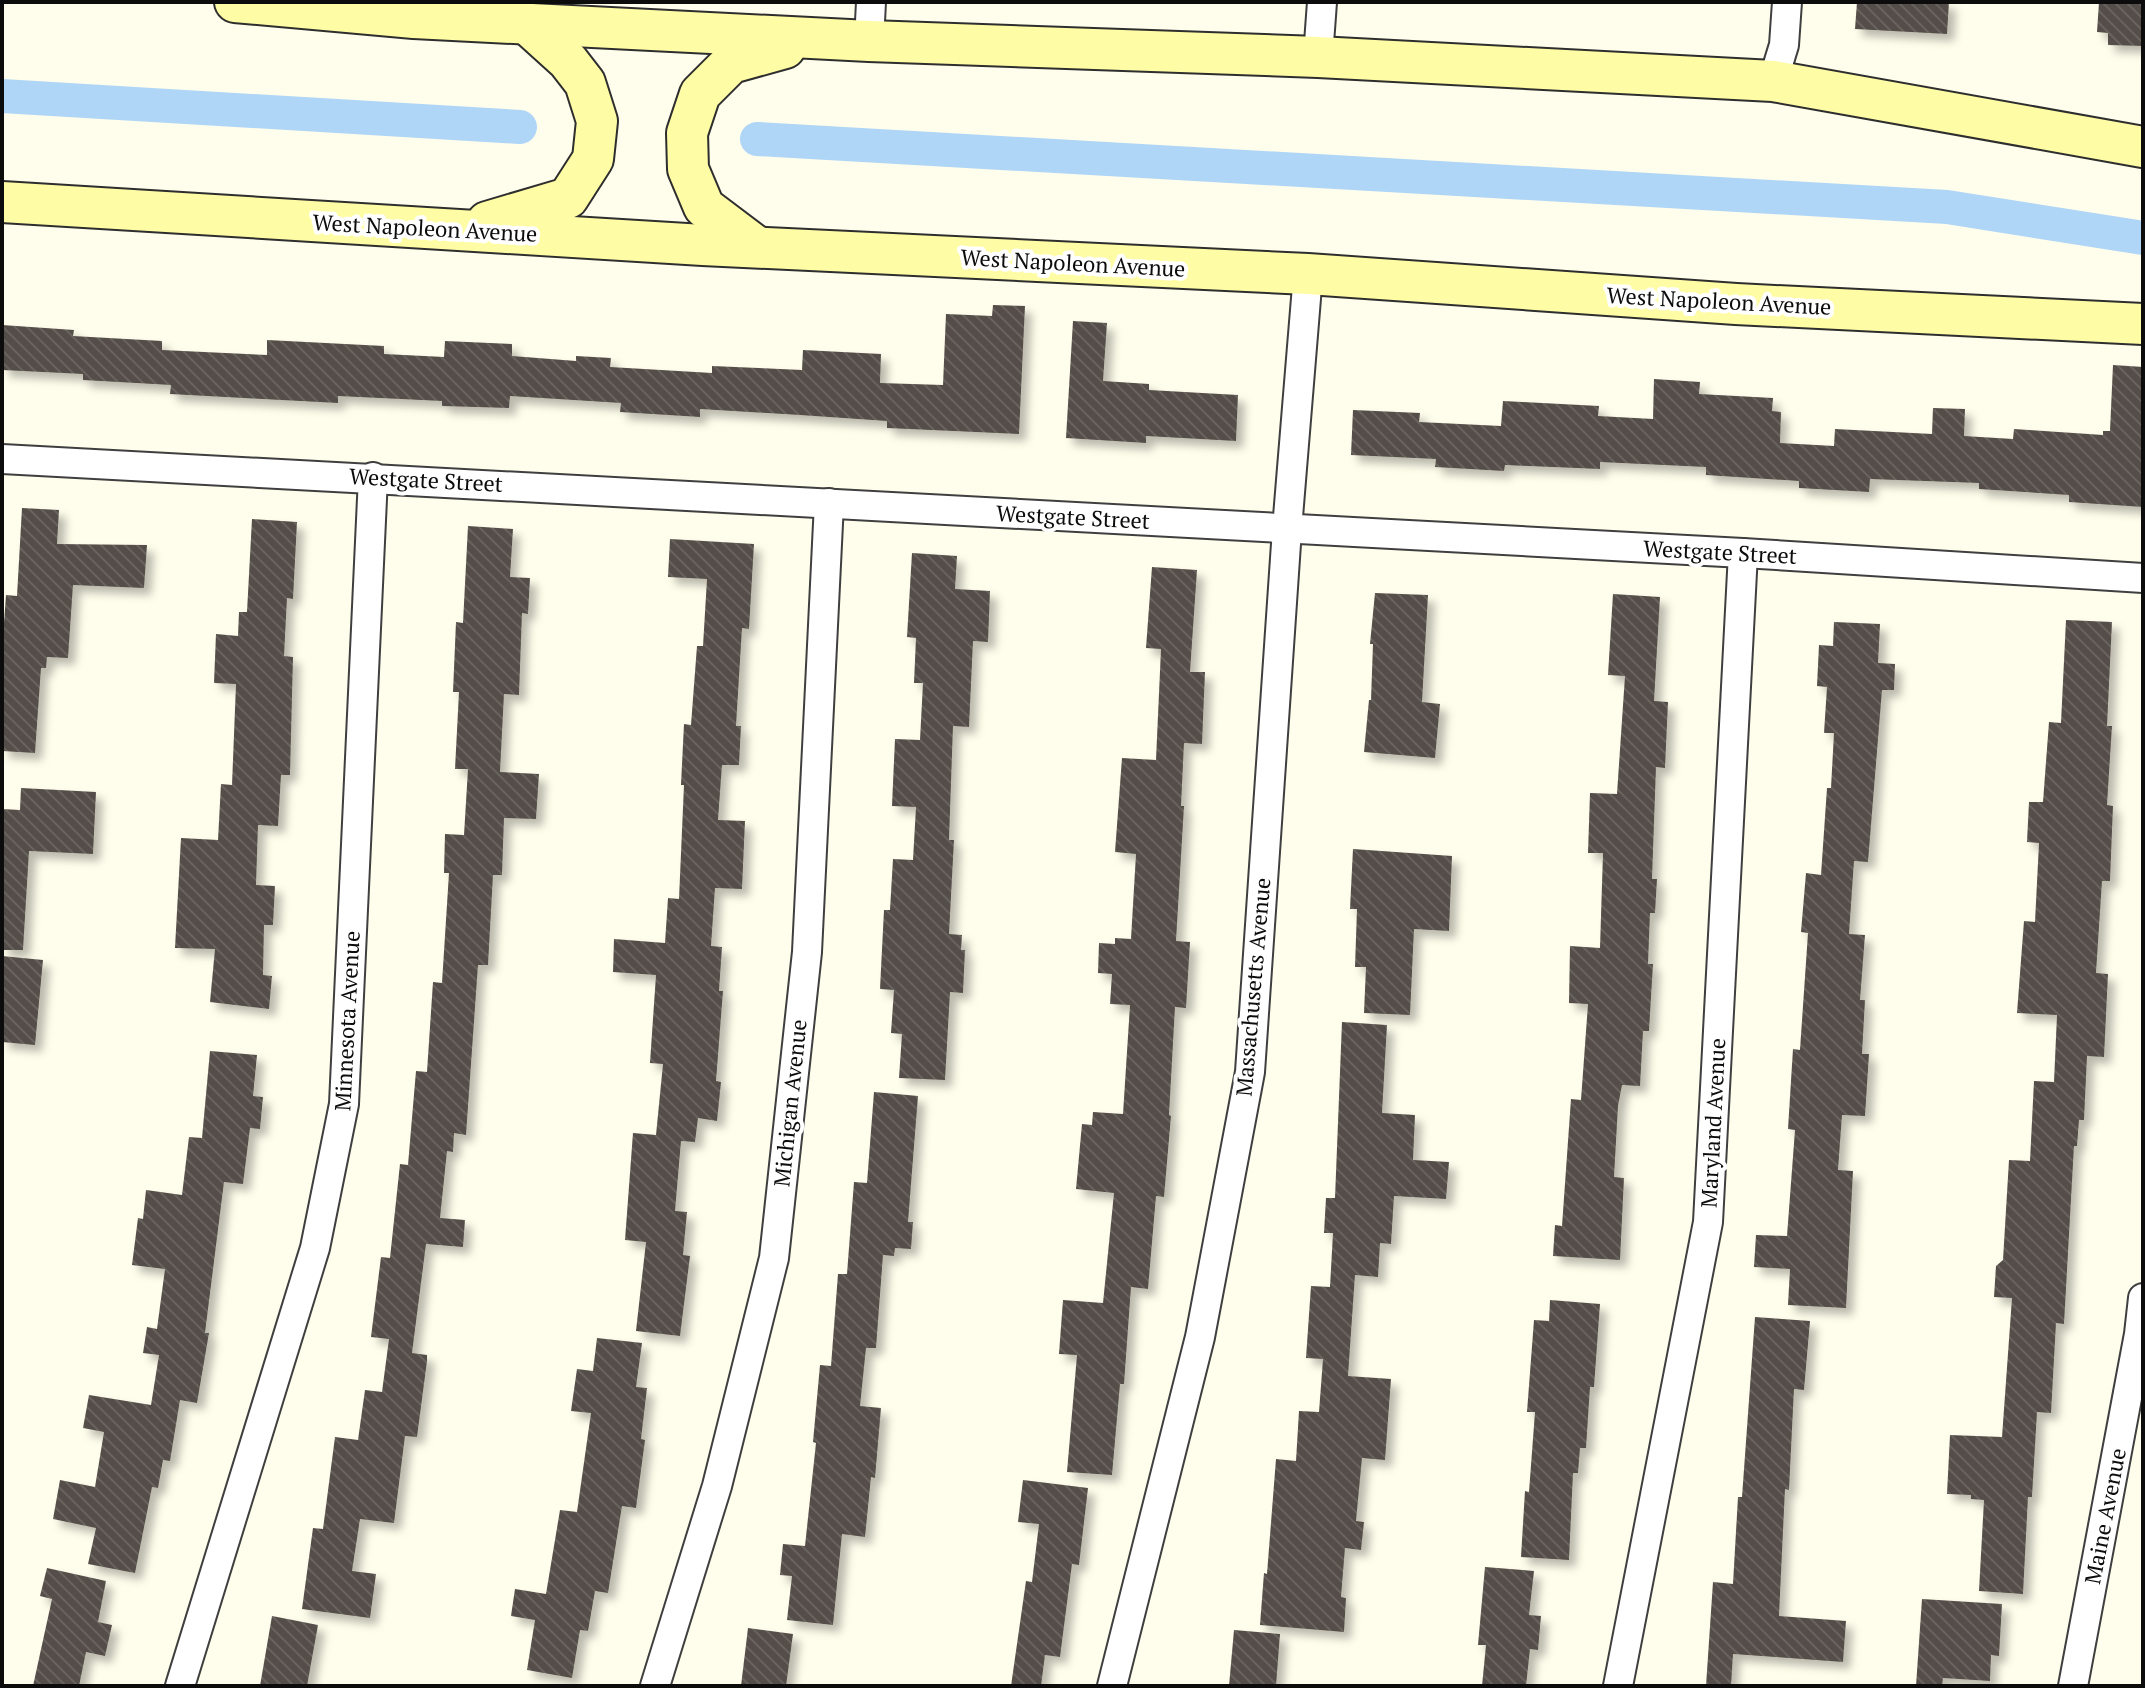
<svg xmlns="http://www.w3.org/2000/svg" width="2145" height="1688" font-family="'PT Serif',serif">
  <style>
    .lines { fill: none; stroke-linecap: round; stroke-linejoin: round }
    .canal { stroke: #afd6f7; stroke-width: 34 }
    .building { fill: url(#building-back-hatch); filter: url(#shadow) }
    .street-casing { stroke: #3f3f3f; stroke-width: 32 }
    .secondary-casing { stroke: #2e2e2e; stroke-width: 44 }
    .street { stroke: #fff; stroke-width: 28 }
    .secondary { stroke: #fffca6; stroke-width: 40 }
    .labels { text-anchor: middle; stroke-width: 8; stroke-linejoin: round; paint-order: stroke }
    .street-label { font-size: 22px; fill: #0c0c0c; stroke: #fff }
  </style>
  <defs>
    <pattern id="building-back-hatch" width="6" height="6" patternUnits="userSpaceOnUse" patternTransform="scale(2)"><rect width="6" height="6" fill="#554e48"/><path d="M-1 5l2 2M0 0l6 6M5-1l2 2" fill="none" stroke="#68635e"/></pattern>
    <filter id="shadow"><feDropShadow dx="7" dy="7" stdDeviation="4" flood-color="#0004"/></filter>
  </defs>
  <rect width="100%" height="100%" fill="#fffdeb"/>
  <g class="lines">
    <!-- canal -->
    <g class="canal">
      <polyline points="2,96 520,127"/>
      <polyline points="757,139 1947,207 2143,238"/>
    </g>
  </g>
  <!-- building -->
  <g class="building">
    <polygon points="1857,2 1949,2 1947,34 1855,29"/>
    <polygon points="2099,2 2143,2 2143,46 2108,45 2108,33 2097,32"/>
    <polygon points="993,305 1025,306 1019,434 887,428 887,421 800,415 700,409 700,417 620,412 621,403 510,396 509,408 442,406 442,401 338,396 338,403 170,394 171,385 83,380 83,374 2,370 2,325 74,330 73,336 162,341 162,350 267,355 267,340 384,346 384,354 444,357 445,341 512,344 512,356 576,361 576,356 611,358 610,367 712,373 712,366 802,370 803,350 881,354 880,383 943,385 946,314 992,316"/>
    <polygon points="1073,321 1107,323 1103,381 1149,384 1149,390 1238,395 1236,441 1146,436 1146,443 1066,438"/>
    <polygon points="2113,365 2143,367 2143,507 2069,502 2069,495 1979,489 1979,483 1870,479 1869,492 1799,488 1799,481 1706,475 1706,467 1600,462 1600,469 1505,465 1504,471 1435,467 1436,459 1351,455 1353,410 1420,413 1419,422 1501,426 1503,401 1599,406 1598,416 1653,419 1654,379 1700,382 1699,394 1773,398 1772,411 1781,412 1780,443 1834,446 1835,429 1932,434 1933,408 1965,409 1964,436 2013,439 2014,429 2103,435 2103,431 2110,431"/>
    <polygon points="22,508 59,510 57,544 147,545 144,588 73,585 68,658 47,657 46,668 41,668 35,753 2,751 2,651 6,595 17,596"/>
    <polygon points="252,519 297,522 293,599 287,598 284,656 293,657 290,775 281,775 278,826 258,825 256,885 275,886 273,925 264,925 263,975 272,976 269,1009 210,1002 215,949 175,948 181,838 218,840 221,784 232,785 236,684 214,683 216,634 238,636 239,612 247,612"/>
    <polygon points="468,526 513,529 510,577 530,578 528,614 522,613 519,695 504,694 500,772 539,774 536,819 504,818 502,875 493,875 488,965 478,965 466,1135 454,1133 453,1152 447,1151 440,1218 465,1220 463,1247 426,1244 412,1353 427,1355 427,1361 417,1437 405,1436 394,1523 360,1519 352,1571 376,1574 370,1618 302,1609 313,1528 323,1529 335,1437 358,1440 365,1390 382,1392 389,1339 371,1337 381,1257 390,1258 400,1164 408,1165 416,1071 427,1072 433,982 442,983 449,873 444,873 445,834 464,835 468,769 455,769 459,692 453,692 456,622 463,623"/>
    <polygon points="670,539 754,544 749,629 742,628 736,726 741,726 739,765 722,765 718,820 745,821 742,889 715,888 711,946 722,947 719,991 723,991 716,1081 721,1082 717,1121 698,1118 695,1142 681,1141 675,1211 687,1212 683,1255 690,1256 680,1336 636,1331 646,1242 625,1240 633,1133 656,1135 663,1064 650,1063 656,975 613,972 614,939 665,943 668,898 679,899 684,785 681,785 684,724 691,725 697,646 703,646 707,579 668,577"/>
    <polygon points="912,553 957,556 955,589 990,591 988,642 973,641 969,727 953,726 949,840 954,840 949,934 962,935 961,950 965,950 963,993 950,992 945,1080 899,1078 902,1034 891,1033 894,990 880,989 884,910 890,910 893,859 913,860 916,807 892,806 895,739 920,740 923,683 914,683 916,638 907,637"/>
    <polygon points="1152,567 1197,570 1190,672 1205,672 1202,744 1184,743 1181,806 1184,806 1176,941 1190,942 1186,1008 1175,1007 1169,1115 1171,1116 1164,1197 1156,1196 1148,1289 1131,1287 1124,1384 1120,1384 1112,1475 1067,1472 1077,1355 1059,1354 1063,1300 1103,1303 1114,1193 1076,1189 1082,1124 1092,1125 1093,1112 1123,1114 1130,1005 1110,1004 1112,974 1098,973 1099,943 1115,944 1115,938 1131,939 1136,854 1115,852 1122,758 1156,760 1161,649 1146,648"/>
    <polygon points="1375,593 1428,595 1422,702 1440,704 1435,758 1364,752 1369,700 1371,700 1373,644 1370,644"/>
    <polygon points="1613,594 1660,597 1654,701 1668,702 1665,768 1656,767 1652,879 1657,879 1655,913 1650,913 1648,964 1653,964 1649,1031 1643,1031 1640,1086 1622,1085 1618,1106 1614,1177 1624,1178 1620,1260 1553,1256 1555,1225 1562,1226 1571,1099 1581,1100 1588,1004 1569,1003 1570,946 1600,948 1603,853 1588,853 1590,793 1617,794 1625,676 1608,675"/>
    <polygon points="2066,620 2112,622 2107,726 2112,726 2107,805 2113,806 2110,881 2102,881 2096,973 2108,974 2104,1057 2087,1056 2084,1120 2079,1120 2077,1146 2074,1146 2064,1324 2056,1323 2051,1413 2037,1412 2032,1497 2028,1497 2023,1594 1979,1591 1984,1500 1971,1499 1971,1495 1947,1494 1950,1435 2002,1437 2012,1298 1994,1297 1996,1266 2003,1260 2009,1160 2030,1161 2034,1081 2054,1082 2057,1015 2017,1013 2024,921 2035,922 2039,843 2027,842 2029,802 2043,802 2049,722 2061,723"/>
    <polygon points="1834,622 1880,624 1878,663 1895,664 1894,690 1882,690 1868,862 1854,861 1849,934 1865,935 1860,1000 1865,1000 1862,1054 1869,1054 1865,1116 1842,1115 1838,1170 1853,1171 1846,1308 1788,1305 1790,1269 1754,1267 1756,1235 1787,1236 1795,1130 1788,1129 1793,1049 1800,1050 1808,933 1801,932 1806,873 1821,875 1827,788 1831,788 1834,733 1824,733 1827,687 1817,686 1819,645 1833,646"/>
    <polygon points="21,788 96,792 93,854 29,851 23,950 2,950 2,809 20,810"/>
    <polygon points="1353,849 1452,856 1449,931 1414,929 1410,1015 1364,1013 1366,967 1355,967 1357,909 1350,909"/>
    <polygon points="2,956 43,960 35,1045 2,1042"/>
    <polygon points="1342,1022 1387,1025 1382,1113 1415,1115 1413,1160 1449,1162 1446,1199 1394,1196 1391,1244 1380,1243 1378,1277 1355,1275 1348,1376 1391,1379 1385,1460 1362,1458 1356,1521 1364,1522 1361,1550 1345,1548 1341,1597 1346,1598 1344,1632 1260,1625 1264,1573 1267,1574 1276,1459 1296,1461 1299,1411 1319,1412 1323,1359 1306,1358 1311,1286 1330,1287 1333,1233 1324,1233 1326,1198 1335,1198"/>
    <polygon points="210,1051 257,1055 253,1096 263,1097 260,1129 250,1128 243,1184 224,1182 205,1333 209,1333 197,1403 180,1400 170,1461 163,1460 158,1488 152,1487 135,1573 88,1564 96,1528 53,1519 60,1480 95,1487 104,1432 83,1428 89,1395 151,1405 159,1355 143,1353 147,1327 157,1329 165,1269 132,1265 138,1218 143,1219 146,1190 182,1195 189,1137 202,1138"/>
    <polygon points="874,1092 918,1096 908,1222 913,1222 911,1249 895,1248 894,1256 883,1255 876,1348 866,1348 860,1406 881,1408 875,1478 871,1477 865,1537 842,1534 833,1625 787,1620 792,1576 780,1575 783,1544 805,1546 816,1443 813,1442 820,1365 831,1366 838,1274 847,1274 854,1182 867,1183"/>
    <polygon points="1550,1300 1600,1304 1594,1387 1590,1387 1586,1448 1580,1448 1578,1473 1573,1473 1569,1560 1521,1557 1525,1491 1529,1492 1535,1412 1527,1412 1534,1320 1549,1321"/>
    <polygon points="1755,1317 1810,1321 1804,1390 1794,1389 1789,1490 1785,1489 1779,1616 1846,1621 1843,1662 1733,1654 1731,1686 1706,1686 1713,1582 1733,1584 1738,1497 1742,1497"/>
    <polygon points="597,1338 642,1343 636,1387 647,1388 641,1439 645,1440 636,1508 622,1506 608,1593 595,1591 588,1631 580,1630 572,1678 527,1670 535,1620 511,1616 515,1589 546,1594 560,1510 577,1512 591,1413 571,1411 577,1369 593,1371"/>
    <polygon points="1023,1480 1088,1488 1079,1565 1072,1564 1060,1657 1045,1655 1041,1686 1011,1686 1026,1581 1032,1582 1039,1524 1018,1522"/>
    <polygon points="1485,1567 1534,1571 1529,1615 1541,1616 1538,1650 1530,1649 1526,1686 1482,1686 1486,1645 1478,1645"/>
    <polygon points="47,1568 106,1581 98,1622 112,1625 105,1656 86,1652 79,1686 33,1686 52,1599 40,1596"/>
    <polygon points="1922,1599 2002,1604 1999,1656 1991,1655 1990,1681 1943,1678 1942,1686 1916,1686"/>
    <polygon points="272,1616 318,1625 307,1686 260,1686"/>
    <polygon points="748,1628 793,1634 786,1686 741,1686"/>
    <polygon points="1234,1630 1280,1634 1276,1686 1229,1686"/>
  </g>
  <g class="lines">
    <defs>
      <g id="street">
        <polyline points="869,41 871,2"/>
        <polyline points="1318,57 1322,2"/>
        <polyline points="1773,81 1784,45 1787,2"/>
        <polyline points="2,459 1743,553 2143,578"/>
        <polyline points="180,1686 315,1248 344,1104 373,477"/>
        <polyline points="655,1686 717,1486 774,1258 807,952 829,503"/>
        <polyline points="1112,1686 1200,1337 1250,1072 1287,529 1308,274"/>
        <polyline points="1618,1686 1708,1222 1743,553"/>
        <polyline points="2073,1686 2139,1334 2143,1298"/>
      </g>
      <g id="secondary">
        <polyline points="235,2 414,18 869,41 1318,57 1773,81 2143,147"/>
        <polyline points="2,202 703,245 1308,274 1736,304 2143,324"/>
        <polyline points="487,222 568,198 593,159 597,121 585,83 568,61 526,23"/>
        <polyline points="757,247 704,207 688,169 687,133 700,94 731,63 785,48"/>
      </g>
    </defs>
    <!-- street casing -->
    <use href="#street" class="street-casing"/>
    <!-- secondary casing -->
    <use href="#secondary" class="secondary-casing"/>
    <!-- street -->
    <use href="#street" class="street"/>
    <!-- secondary -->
    <use href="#secondary" class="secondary"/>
  </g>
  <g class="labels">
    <!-- street labels -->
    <g class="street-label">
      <text transform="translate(425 228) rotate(3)" y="8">West Napoleon Avenue</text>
      <text transform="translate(1073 263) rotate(3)" y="8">West Napoleon Avenue</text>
      <text transform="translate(1719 301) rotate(3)" y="8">West Napoleon Avenue</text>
      <text transform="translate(426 480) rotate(3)" y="8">Westgate Street</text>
      <text transform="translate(1073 517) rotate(3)" y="8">Westgate Street</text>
      <text transform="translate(1720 552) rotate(3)" y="8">Westgate Street</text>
      <text transform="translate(1253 987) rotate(-85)" y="8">Massachusetts Avenue</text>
      <text transform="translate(347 1021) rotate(-87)" y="8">Minnesota Avenue</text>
      <text transform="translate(790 1103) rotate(-84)" y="8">Michigan Avenue</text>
      <text transform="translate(1713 1123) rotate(-87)" y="8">Maryland Avenue</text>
      <text transform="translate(2105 1516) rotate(-79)" y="8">Maine Avenue</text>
    </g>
  </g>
  <!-- border -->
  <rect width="2145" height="1688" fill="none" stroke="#0c0c0c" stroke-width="8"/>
</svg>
